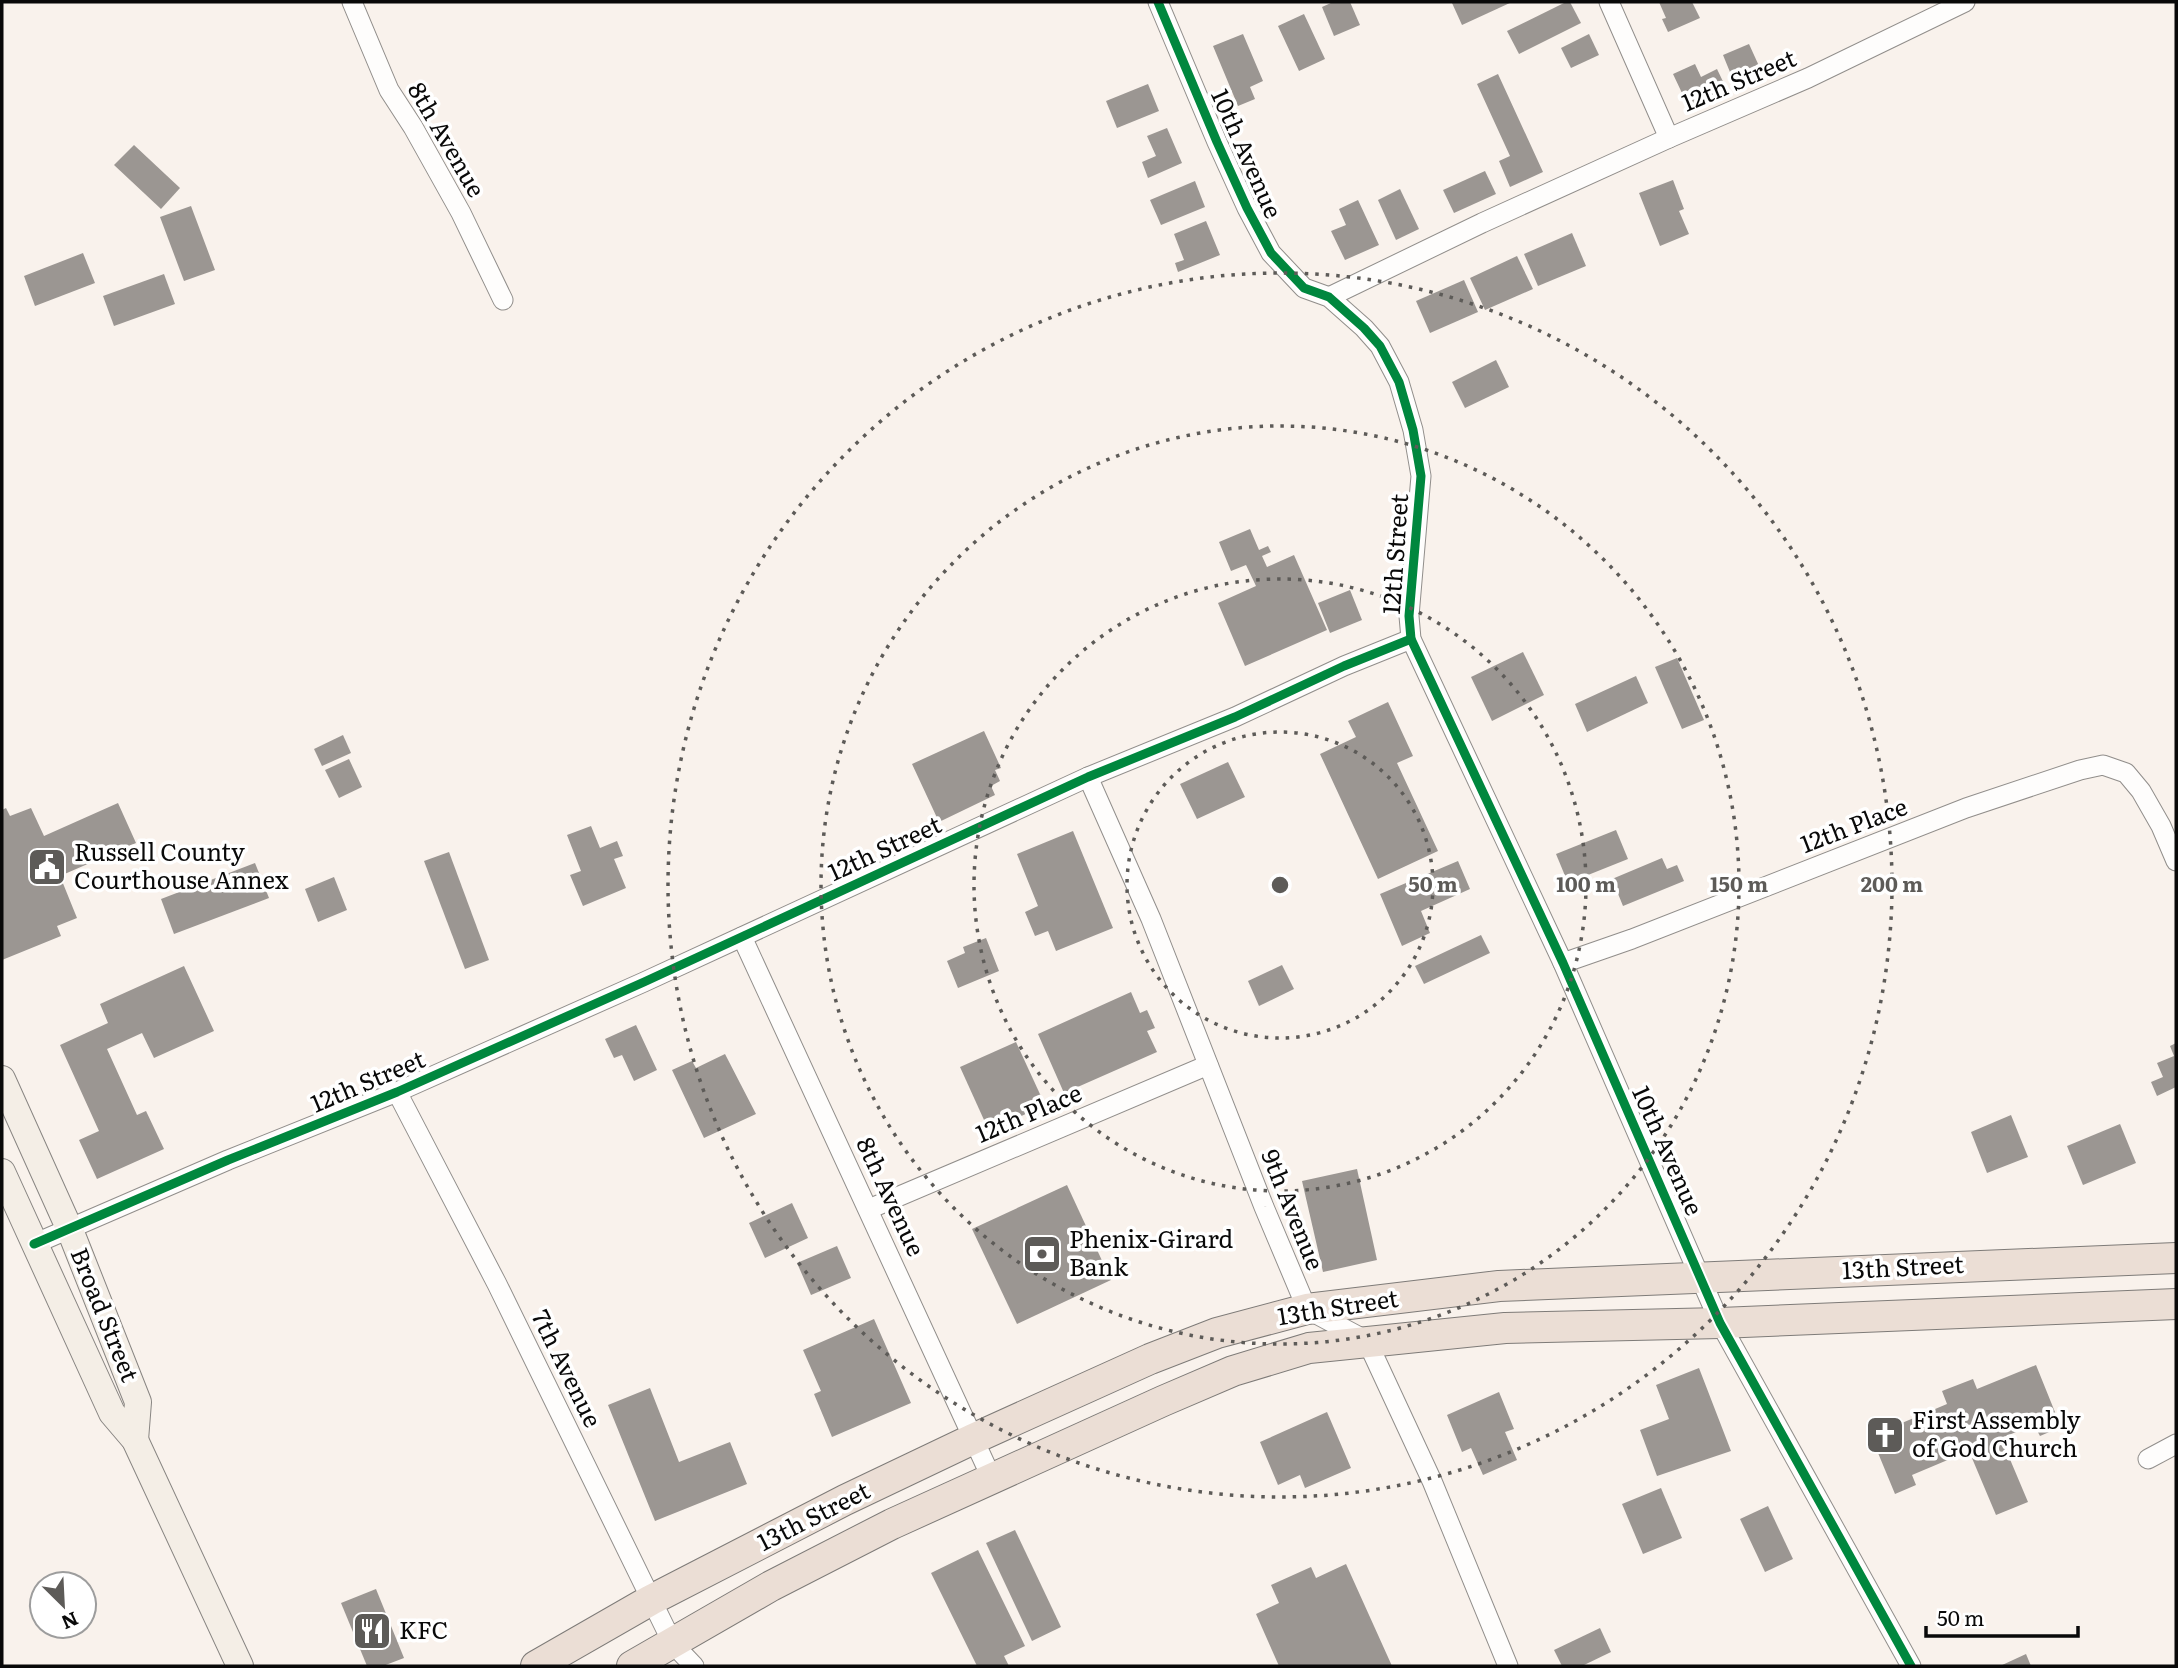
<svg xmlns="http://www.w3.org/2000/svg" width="2178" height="1668" font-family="Literata,serif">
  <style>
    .building { fill: #9b9692 }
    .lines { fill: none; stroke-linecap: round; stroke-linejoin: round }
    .minor-casing { stroke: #918e8b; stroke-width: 21 }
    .secondary-casing { stroke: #888582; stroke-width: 28 }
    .primary-casing { stroke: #7e7b78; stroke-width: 32 }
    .minor { stroke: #fefdfc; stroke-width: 19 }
    .secondary { stroke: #f4eee6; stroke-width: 26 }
    .primary { stroke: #ebded5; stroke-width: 30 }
    .cycleway-casing { stroke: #fff; stroke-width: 13 }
    .cycleway { stroke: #00873e; stroke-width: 9 }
    .ring { fill: none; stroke: #5d5b58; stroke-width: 3.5; stroke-dasharray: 3.5 7 }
    .labels { text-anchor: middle; stroke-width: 7; stroke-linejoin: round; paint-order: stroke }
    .street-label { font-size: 24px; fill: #090909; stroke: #fff }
    .poi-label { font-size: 24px; fill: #090909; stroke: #fff; text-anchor: start }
    .centre { fill: #5d5b58; stroke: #fff; stroke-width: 3.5 }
    .ring-label { font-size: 21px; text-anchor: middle; font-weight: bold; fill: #5d5b58; stroke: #fff; stroke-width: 7; stroke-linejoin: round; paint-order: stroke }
  </style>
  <rect width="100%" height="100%" fill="#f9f2ec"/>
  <!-- building -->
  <g class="building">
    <polygon points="1333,2 1350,2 1360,25 1334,36 1322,7"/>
    <polygon points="1455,2 1512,2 1462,25 1452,3"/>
    <polygon points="1566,2 1570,2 1581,23 1519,54 1507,31"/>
    <polygon points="1659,2 1692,2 1700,18 1668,32 1662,19 1666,18"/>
    <polygon points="1304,14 1325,59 1299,71 1278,26"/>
    <polygon points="1243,34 1263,81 1250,87 1255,99 1238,106 1213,46"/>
    <polygon points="1589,34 1599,55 1571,68 1561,48"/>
    <polygon points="1749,44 1759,66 1732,77 1723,55"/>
    <polygon points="1695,64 1701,77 1717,69 1728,92 1690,110 1673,74"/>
    <polygon points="1498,74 1543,172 1510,187 1499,161 1510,156 1477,84"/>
    <polygon points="1148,84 1159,111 1117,128 1106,101"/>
    <polygon points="1167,128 1182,163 1148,178 1142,162 1156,156 1147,136"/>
    <polygon points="134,145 180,188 161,209 114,165"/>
    <polygon points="1485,171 1496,194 1454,213 1443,190"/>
    <polygon points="1673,180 1684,209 1679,211 1689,234 1660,246 1639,193"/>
    <polygon points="1195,181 1205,207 1161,225 1150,200"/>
    <polygon points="1400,189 1419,229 1396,240 1378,200"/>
    <polygon points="1358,200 1379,245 1345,260 1331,231 1346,225 1339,209"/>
    <polygon points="191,206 215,270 184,281 160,217"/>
    <polygon points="1206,221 1220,255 1178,272 1175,263 1184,260 1174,234"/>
    <polygon points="1572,233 1586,266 1538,286 1524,254"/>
    <polygon points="83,253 95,283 35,306 24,276"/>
    <polygon points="1517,256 1533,289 1485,310 1470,278"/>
    <polygon points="164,274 175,304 114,326 103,296"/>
    <polygon points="1464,280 1478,312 1430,333 1416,301"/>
    <polygon points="1496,360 1509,387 1465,408 1452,382"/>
    <polygon points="1250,529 1259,550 1268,546 1271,552 1262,556 1267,567 1294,555 1327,630 1245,666 1218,603 1256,586 1246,565 1231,571 1219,542"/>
    <polygon points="1350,590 1362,620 1330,633 1318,603"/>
    <polygon points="1523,652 1544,695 1492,721 1471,677"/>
    <polygon points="1677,658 1704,720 1682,729 1655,667"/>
    <polygon points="1636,676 1648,703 1587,732 1575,704"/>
    <polygon points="1388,702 1413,756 1397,763 1438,851 1378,879 1320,754 1356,737 1348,721"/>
    <polygon points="984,731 1001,768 995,770 1000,781 991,786 995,795 939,822 912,764"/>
    <polygon points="343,735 351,753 322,766 314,749"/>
    <polygon points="349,759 362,787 339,798 325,770"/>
    <polygon points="1228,762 1245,797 1197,819 1180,784"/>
    <polygon points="118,803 136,843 60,876 77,918 57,926 61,936 2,960 2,810 6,808 10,816 31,808 44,836"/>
    <polygon points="591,826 600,848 617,841 623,856 614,859 626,888 583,906 570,875 581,871 567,835"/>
    <polygon points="1616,830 1628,859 1568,883 1556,854"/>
    <polygon points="1073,831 1113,928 1056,951 1048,931 1035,936 1025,912 1038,906 1017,854"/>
    <polygon points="449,852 489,960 465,969 424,861"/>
    <polygon points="1662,858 1667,869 1677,865 1684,881 1623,906 1612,879"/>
    <polygon points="1458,861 1470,889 1421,911 1430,933 1402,946 1380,894"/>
    <polygon points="255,863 269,898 174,934 161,899"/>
    <polygon points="334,877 347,910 318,922 305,889"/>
    <polygon points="1481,935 1490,953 1424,984 1415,966"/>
    <polygon points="986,938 999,971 958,988 947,961 965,953 963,947"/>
    <polygon points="1282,965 1294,989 1259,1006 1248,981"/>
    <polygon points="184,966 214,1031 154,1058 142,1033 107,1049 137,1115 146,1111 164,1149 97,1179 79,1140 99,1131 60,1045 108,1023 100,1004"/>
    <polygon points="1131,992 1140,1013 1147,1010 1155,1028 1147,1031 1157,1052 1064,1093 1038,1034"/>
    <polygon points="636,1025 657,1070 634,1081 622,1055 614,1058 605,1039"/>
    <polygon points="1016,1042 1045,1105 989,1131 960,1067"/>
    <polygon points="2176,1043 2176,1087 2157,1096 2151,1082 2163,1077 2157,1063 2174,1056 2170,1046"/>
    <polygon points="725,1054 756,1114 704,1138 672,1070 692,1061 696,1068"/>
    <polygon points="2011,1115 2028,1157 1987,1173 1971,1132"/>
    <polygon points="2120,1124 2136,1163 2083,1185 2067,1146"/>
    <polygon points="1357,1169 1377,1260 1323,1272 1302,1181"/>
    <polygon points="1067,1185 1111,1280 1017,1324 972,1229"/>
    <polygon points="792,1203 808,1238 765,1258 749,1223"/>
    <polygon points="837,1246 851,1278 811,1295 797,1263"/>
    <polygon points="874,1319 911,1403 832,1437 814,1394 821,1391 803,1350"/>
    <polygon points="2036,1365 2061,1427 2040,1436 2034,1425 2001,1438 2028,1502 1996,1515 1969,1451 1912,1475 1916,1485 1895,1494 1871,1436 1947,1404 1942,1391 1973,1379 1977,1389"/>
    <polygon points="1699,1368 1731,1451 1657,1476 1640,1430 1669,1419 1656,1385"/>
    <polygon points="650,1388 679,1462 730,1442 747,1484 655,1521 608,1405"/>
    <polygon points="1499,1392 1514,1429 1505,1432 1517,1460 1483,1475 1471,1448 1462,1452 1447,1415"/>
    <polygon points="1327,1412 1351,1468 1305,1488 1300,1475 1278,1485 1260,1442"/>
    <polygon points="1661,1488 1682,1538 1643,1554 1622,1504"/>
    <polygon points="1768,1506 1793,1559 1765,1572 1740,1519"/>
    <polygon points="1015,1530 1061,1627 1032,1641 986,1543"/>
    <polygon points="978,1550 1025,1646 1004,1656 1009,1666 977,1666 931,1573"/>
    <polygon points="1346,1564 1392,1666 1279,1666 1256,1614 1279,1603 1271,1585 1311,1567 1316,1578"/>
    <polygon points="376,1589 404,1658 383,1666 367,1666 341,1603"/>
    <polygon points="1600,1628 1611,1652 1582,1666 1562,1666 1554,1650"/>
    <polygon points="2026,1654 2031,1666 2000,1666"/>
  </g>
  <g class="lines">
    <defs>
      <g id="minor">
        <polyline points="352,2 389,90 413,127 461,213 503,300"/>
        <polyline points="1158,2 1217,142 1247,208 1271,253 1304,288 1329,297 1364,328 1380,346 1399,382 1413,430 1421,476 1409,616 1411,639 1563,963 1720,1323 1911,1666"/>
        <polyline points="1609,2 1669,138"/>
        <polyline points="1329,297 1482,223 1669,138 1808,78 1965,2"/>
        <polyline points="1088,777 1151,919 1264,1207 1307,1309 1367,1341 1432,1481 1508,1666"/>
        <polyline points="742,937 992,1479"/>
        <polyline points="1563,963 1632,939 1966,808 2080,770 2103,765 2126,773 2141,791 2161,826 2176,861"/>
        <polyline points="397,1092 497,1284 673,1644 694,1666"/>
        <polyline points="869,1209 1208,1065"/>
        <polyline points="34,1244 228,1160 397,1092 644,982 1088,777 1235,717 1344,666 1411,639"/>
        <polyline points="2148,1459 2176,1444"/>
      </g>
      <g id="secondary">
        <polyline points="2,1079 70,1230 138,1402 135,1440"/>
        <polyline points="2,1172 112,1413 135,1440 240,1666"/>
      </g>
      <g id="primary">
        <polyline points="536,1666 651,1600 845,1500 973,1439 1150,1359 1217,1333 1307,1309 1499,1286 2176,1258"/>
        <polyline points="632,1666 771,1586 892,1524 1163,1401 1233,1371 1309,1348 1505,1328 1720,1323 2176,1304"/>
      </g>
    </defs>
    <!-- minor casing -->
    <use href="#minor" class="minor-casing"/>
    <!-- secondary casing -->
    <use href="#secondary" class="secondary-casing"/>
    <!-- primary casing -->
    <use href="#primary" class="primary-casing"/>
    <!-- minor -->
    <use href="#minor" class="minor"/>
    <!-- secondary -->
    <use href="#secondary" class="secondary"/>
    <!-- primary -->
    <use href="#primary" class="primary"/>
    <defs>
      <g id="cycleway">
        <polyline points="1158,2 1217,142 1247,208 1271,253 1304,288 1329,297 1364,328 1380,346 1399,382 1413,430 1421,476 1409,616 1411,639 1563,963 1720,1323 1911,1666"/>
        <polyline points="34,1244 228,1160 397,1092 644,982 1088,777 1235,717 1344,666 1411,639"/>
      </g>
    </defs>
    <!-- cycleway casing -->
    <use href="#cycleway" class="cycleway-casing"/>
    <!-- cycleway -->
    <use href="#cycleway" class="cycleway"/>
  </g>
  <!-- distance rings -->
  <g class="ring">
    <circle cx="1280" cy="885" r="153"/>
    <circle cx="1280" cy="885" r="306"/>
    <circle cx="1280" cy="885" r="459"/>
    <circle cx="1280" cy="885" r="612"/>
  </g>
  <!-- icons -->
  <defs>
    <symbol id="civic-square" viewBox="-11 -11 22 22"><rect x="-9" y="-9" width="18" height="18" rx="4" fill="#5d5b58" stroke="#fff"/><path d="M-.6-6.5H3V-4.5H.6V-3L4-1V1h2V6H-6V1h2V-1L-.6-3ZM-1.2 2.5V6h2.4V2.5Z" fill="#fff"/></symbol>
    <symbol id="bank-square" viewBox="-11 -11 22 22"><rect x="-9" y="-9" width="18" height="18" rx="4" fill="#5d5b58" stroke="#fff"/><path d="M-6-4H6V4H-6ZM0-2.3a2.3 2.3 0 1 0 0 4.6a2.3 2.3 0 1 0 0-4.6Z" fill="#fff"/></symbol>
    <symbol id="church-square" viewBox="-11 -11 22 22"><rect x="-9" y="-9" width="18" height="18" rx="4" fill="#5d5b58" stroke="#fff"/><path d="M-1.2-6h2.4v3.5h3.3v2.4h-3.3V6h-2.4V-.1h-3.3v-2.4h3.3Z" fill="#fff"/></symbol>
    <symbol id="restaurant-square" viewBox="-11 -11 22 22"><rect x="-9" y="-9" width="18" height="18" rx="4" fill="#5d5b58" stroke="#fff"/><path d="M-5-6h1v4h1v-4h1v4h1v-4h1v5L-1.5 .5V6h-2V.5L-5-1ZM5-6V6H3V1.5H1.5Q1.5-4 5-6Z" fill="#fff"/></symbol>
  </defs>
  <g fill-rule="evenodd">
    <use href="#civic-square" x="25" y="845" width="44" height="44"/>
    <use href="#bank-square" x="1020" y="1232" width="44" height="44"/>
    <use href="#church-square" x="1863" y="1413" width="44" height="44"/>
    <use href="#restaurant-square" x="350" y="1609" width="44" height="44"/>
  </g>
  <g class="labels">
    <!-- street labels -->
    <g class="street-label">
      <text transform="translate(1739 81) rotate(-23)" y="8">12th Street</text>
      <text transform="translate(446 140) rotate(60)" y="8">8th Avenue</text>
      <text transform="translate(1246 154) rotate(66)" y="8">10th Avenue</text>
      <text transform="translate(1396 554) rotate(-86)" y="8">12th Street</text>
      <text transform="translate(1854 826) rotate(-21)" y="8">12th Place</text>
      <text transform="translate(885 849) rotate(-25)" y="8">12th Street</text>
      <text transform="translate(368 1082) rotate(-23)" y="8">12th Street</text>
      <text transform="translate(1029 1114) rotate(-23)" y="8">12th Place</text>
      <text transform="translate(1667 1151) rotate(66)" y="8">10th Avenue</text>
      <text transform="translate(890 1197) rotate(65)" y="8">8th Avenue</text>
      <text transform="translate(1292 1210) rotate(68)" y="8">9th Avenue</text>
      <text transform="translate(1903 1268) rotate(-3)" y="8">13th Street</text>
      <text transform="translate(1338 1308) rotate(-9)" y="8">13th Street</text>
      <text transform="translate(104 1315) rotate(68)" y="8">Broad Street</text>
      <text transform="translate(566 1369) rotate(64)" y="8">7th Avenue</text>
      <text transform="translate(814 1517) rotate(-27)" y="8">13th Street</text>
    </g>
    <!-- poi labels -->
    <g class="poi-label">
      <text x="74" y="861">Russell County<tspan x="74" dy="28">Courthouse Annex</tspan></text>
      <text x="1069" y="1248">Phenix-Girard<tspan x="1069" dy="28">Bank</tspan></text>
      <text x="1912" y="1429">First Assembly<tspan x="1912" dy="28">of God Church</tspan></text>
      <text x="399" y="1639">KFC</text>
    </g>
  </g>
  <circle cx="1280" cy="885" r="10" class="centre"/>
  <g class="ring-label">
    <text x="1433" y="892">50 m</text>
    <text x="1586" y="892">100 m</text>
    <text x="1739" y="892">150 m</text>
    <text x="1892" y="892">200 m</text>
  </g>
  <!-- border -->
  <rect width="2178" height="1668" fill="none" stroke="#090909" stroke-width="7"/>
  <!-- north arrow -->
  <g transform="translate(63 1605) rotate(156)"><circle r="33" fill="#ffffff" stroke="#9d9d9d" stroke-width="2"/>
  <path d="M0-5L12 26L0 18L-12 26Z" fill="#5d5b58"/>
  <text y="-10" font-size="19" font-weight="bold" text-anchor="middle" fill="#090909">N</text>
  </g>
  <!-- scale -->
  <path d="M1926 1626v10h152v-10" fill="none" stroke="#090909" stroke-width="3.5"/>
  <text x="1937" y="1626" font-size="21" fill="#090909" stroke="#ffffff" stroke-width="5" paint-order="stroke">50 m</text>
</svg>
